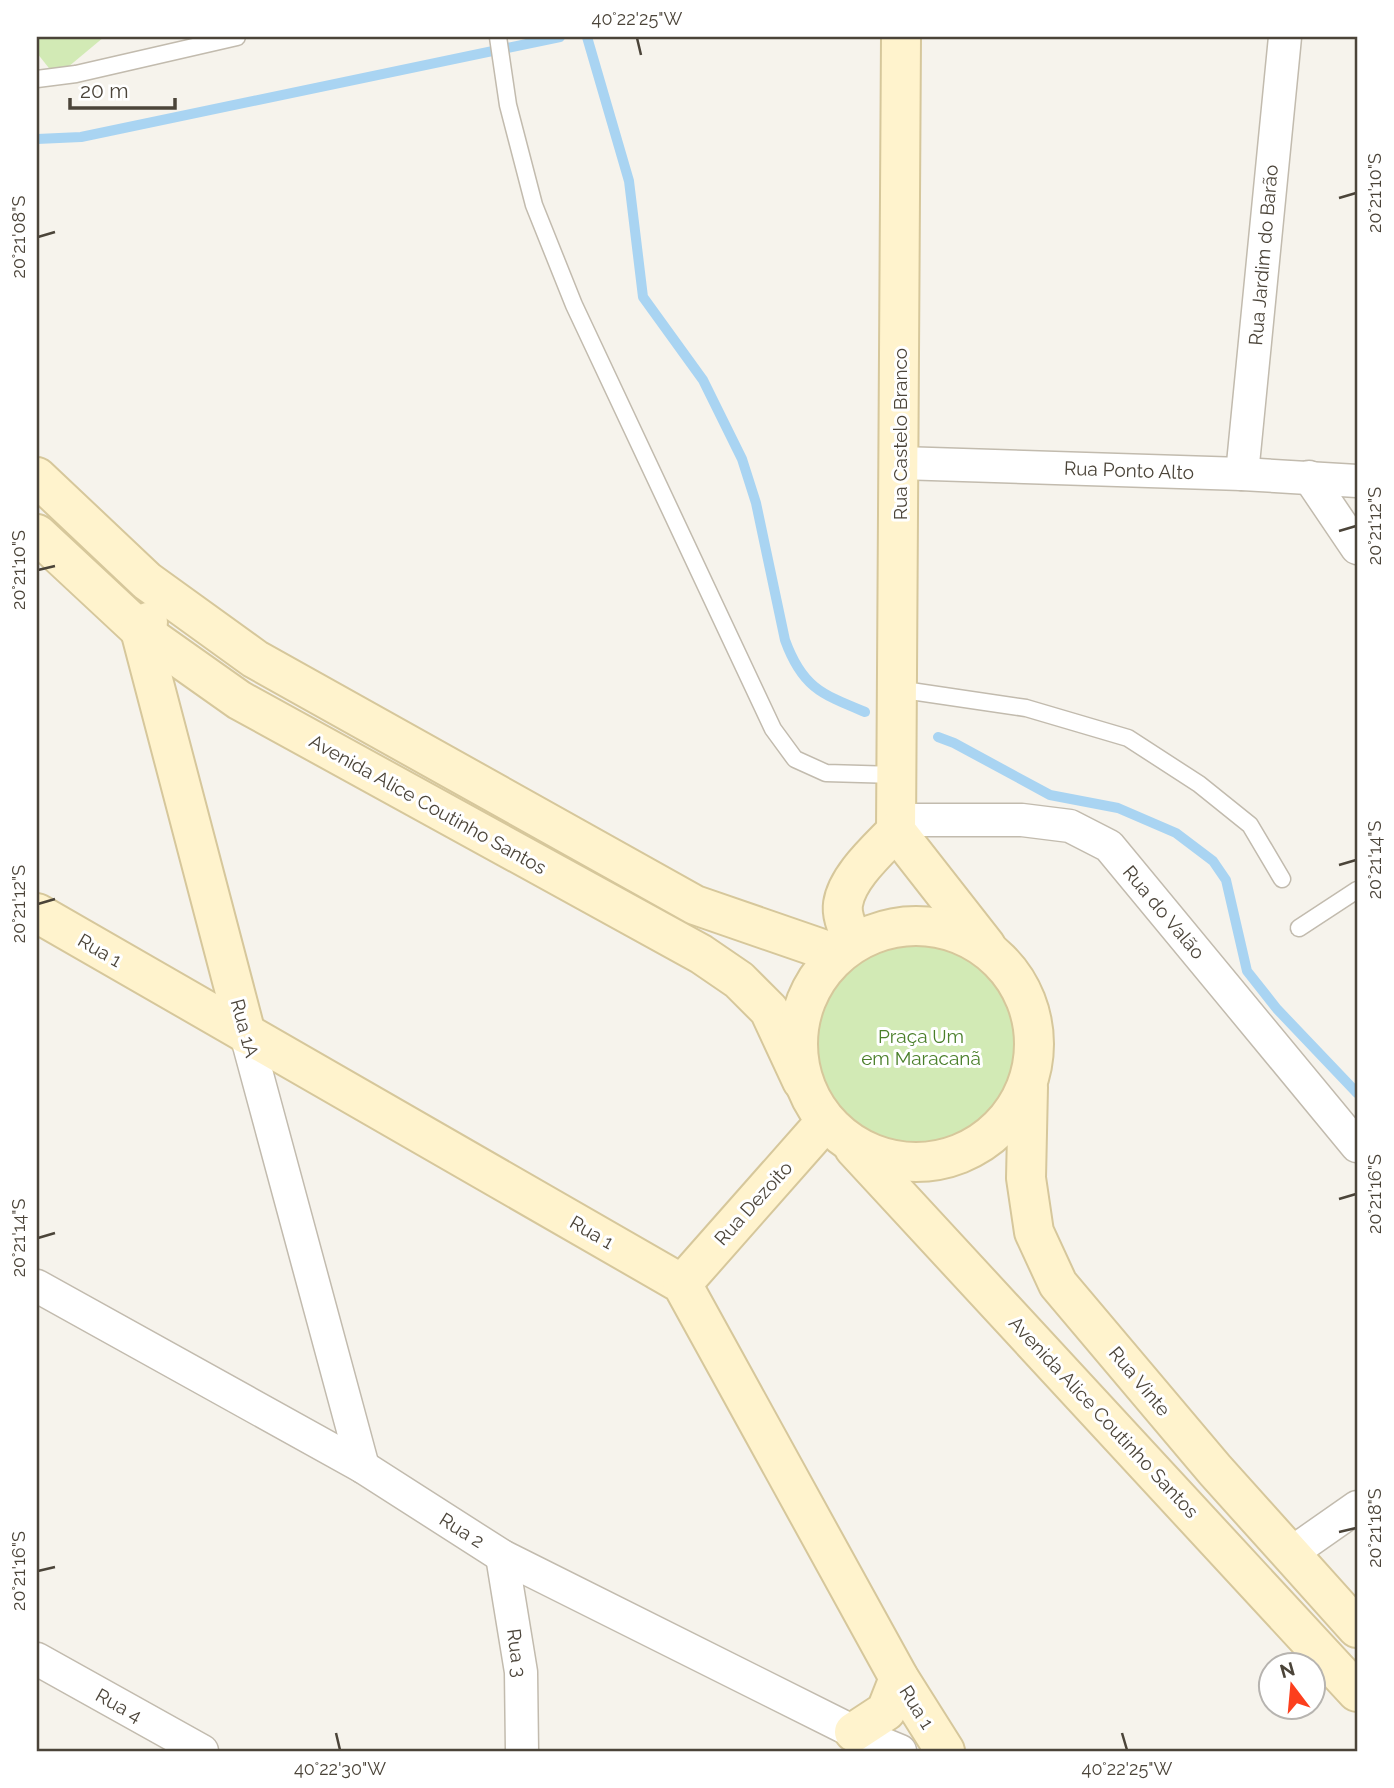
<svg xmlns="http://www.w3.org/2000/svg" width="1394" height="1788" font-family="Raleway,sans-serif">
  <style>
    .green { fill: #d2eab5 }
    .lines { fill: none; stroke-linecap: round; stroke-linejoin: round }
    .stream { stroke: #a9d4f2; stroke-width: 10 }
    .lane-casing { stroke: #c2bbae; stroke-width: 19 }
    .street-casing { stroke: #c2bbae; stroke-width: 35 }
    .secondary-casing { stroke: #d6c79b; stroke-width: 42 }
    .lane { stroke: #fff; stroke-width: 16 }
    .street { stroke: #fff; stroke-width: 32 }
    .secondary { stroke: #fff3cd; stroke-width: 38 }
    .ticks { fill: none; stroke: #4b4439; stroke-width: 2.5 }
    .labels { text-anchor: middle; stroke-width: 6; stroke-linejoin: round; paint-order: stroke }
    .street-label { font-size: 19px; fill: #4b4439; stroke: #fff }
    .park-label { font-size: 19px; fill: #4a7f2a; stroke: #fff }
    .neatline { fill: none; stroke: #4b4439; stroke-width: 2.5 }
    .ticks-label { font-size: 18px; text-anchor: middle; fill: #4b4439 }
  </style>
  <rect width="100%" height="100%" fill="#f6f3ec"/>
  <!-- green -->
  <g class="green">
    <polygon points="37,37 104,37 56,77 37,53"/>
    <circle cx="920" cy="1046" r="104"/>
  </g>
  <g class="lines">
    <!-- stream -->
    <g class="stream">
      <path d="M587 37 629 181 643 297 703 380 742 459 756 503 785 640C802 687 821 694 865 712"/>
      <polyline points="37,139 81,137 560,37"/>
      <polyline points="938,737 954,743 1050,795 1118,808 1176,833 1213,861 1226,880 1247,971 1277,1009 1357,1093"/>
    </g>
    <defs>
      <g id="lane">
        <polyline points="498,37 508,105 534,205 574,305 773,729 795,759 826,773 896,775"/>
        <polyline points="37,79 76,74 237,37"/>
        <polyline points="897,689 1026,708 1128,738 1199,784 1250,825 1282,879"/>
        <polyline points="1299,928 1357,890"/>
      </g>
      <g id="street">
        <polyline points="900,463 1242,474 1357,481"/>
        <polyline points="1242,474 1285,37"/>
        <polyline points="1309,477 1357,548"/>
        <polyline points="896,820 1022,820 1070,826 1109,846 1357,1146"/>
        <polyline points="246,1034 363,1467"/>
        <polyline points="37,1286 363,1467 502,1556 854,1732 900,1751"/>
        <polyline points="1290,1554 1357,1507"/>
        <polyline points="502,1556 521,1672 522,1751"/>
        <polyline points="37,1659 202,1751"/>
      </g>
      <g id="secondary">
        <polyline points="901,37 896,831 986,946"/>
        <polyline points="37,477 147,581 255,659 695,905 837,954"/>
        <polyline points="37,534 140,630 239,700 701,954 739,980 769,1010 802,1081"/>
        <polyline points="148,622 140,630 246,1034"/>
        <polyline points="37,913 682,1284 899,1678 945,1751"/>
        <circle cx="916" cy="1044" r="118"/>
        <path d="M853 942C849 931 841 917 843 904 847 877 878 850 896 831"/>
        <polyline points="1028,1087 1026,1178 1034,1232 1058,1284 1215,1470 1357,1628"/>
        <polyline points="854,1148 1357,1692"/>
        <polyline points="682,1284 825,1122"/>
        <polyline points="854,1732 886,1711 899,1678"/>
      </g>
    </defs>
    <!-- lane casing -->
    <use href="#lane" class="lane-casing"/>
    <!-- street casing -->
    <use href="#street" class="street-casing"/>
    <!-- secondary casing -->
    <use href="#secondary" class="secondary-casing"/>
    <!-- lane -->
    <use href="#lane" class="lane"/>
    <!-- street -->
    <use href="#street" class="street"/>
    <!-- secondary -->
    <use href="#secondary" class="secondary"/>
  </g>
  <!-- ticks -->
  <path class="ticks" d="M637 38 641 55M1339 198 1356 193M38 237 55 232M1339 531 1356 526M38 570 55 566M1339 865 1356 860M38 904 55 899M1339 1199 1356 1194M38 1238 55 1233M1339 1532 1356 1528M38 1571 55 1567M336 1733 340 1750M1122 1733 1127 1750"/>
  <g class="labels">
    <!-- street labels -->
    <g class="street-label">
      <text transform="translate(1263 255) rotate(-85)" y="7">Rua Jardim do Barão</text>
      <text transform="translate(900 434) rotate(-90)" y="7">Rua Castelo Branco</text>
      <text transform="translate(1129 470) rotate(2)" y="7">Rua Ponto Alto</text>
      <text transform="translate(428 804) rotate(29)" y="7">Avenida Alice Coutinho Santos</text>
      <text transform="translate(1164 912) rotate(50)" y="7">Rua do Valão</text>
      <text transform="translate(100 950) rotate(30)" y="7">Rua 1</text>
      <text transform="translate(245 1028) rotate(75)" y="7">Rua 1A</text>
      <text transform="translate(753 1203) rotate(-48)" y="7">Rua Dezoito</text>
      <text transform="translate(592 1232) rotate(30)" y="7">Rua 1</text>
      <text transform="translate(1140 1381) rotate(50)" y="7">Rua Vinte</text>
      <text transform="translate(1104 1417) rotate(47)" y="7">Avenida Alice Coutinho Santos</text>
      <text transform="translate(462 1530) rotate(32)" y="7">Rua 2</text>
      <text transform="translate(517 1653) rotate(83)" y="7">Rua 3</text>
      <text transform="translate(119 1705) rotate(29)" y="7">Rua 4</text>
      <text transform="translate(917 1707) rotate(58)" y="7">Rua 1</text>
    </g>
    <!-- park labels -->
    <g class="park-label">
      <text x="921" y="1043">Praça Um<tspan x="921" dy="22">em Maracanã</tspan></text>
    </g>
  </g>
  <!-- border -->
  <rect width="1394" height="1788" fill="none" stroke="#ffffff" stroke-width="77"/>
  <!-- north arrow -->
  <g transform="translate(1292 1686) rotate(344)"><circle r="33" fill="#ffffff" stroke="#b7b4b0" stroke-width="2"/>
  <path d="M0-5L12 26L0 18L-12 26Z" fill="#fc3f1d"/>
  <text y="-10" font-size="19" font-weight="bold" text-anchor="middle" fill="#4b4439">N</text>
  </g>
  <!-- scale -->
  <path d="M70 98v10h105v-10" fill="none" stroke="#4b4439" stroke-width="3.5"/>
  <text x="80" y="98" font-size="21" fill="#4b4439" stroke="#ffffff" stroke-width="5" paint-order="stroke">20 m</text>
  <rect x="38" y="38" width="1318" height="1712" class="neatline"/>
  <g class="ticks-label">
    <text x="637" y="25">40°22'25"W</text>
    <text transform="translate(1375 193) rotate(-90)" y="6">20°21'10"S</text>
    <text transform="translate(19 237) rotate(-90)" y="6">20°21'08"S</text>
    <text transform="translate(1375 526) rotate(-90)" y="6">20°21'12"S</text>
    <text transform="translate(19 570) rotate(-90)" y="6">20°21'10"S</text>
    <text transform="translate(1375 860) rotate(-90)" y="6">20°21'14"S</text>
    <text transform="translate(19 904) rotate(-90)" y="6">20°21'12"S</text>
    <text transform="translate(1375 1194) rotate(-90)" y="6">20°21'16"S</text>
    <text transform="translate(19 1238) rotate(-90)" y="6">20°21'14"S</text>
    <text transform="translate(1375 1528) rotate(-90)" y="6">20°21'18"S</text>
    <text transform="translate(19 1571) rotate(-90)" y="6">20°21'16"S</text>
    <text x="340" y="1775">40°22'30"W</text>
    <text x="1127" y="1775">40°22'25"W</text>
  </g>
</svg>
